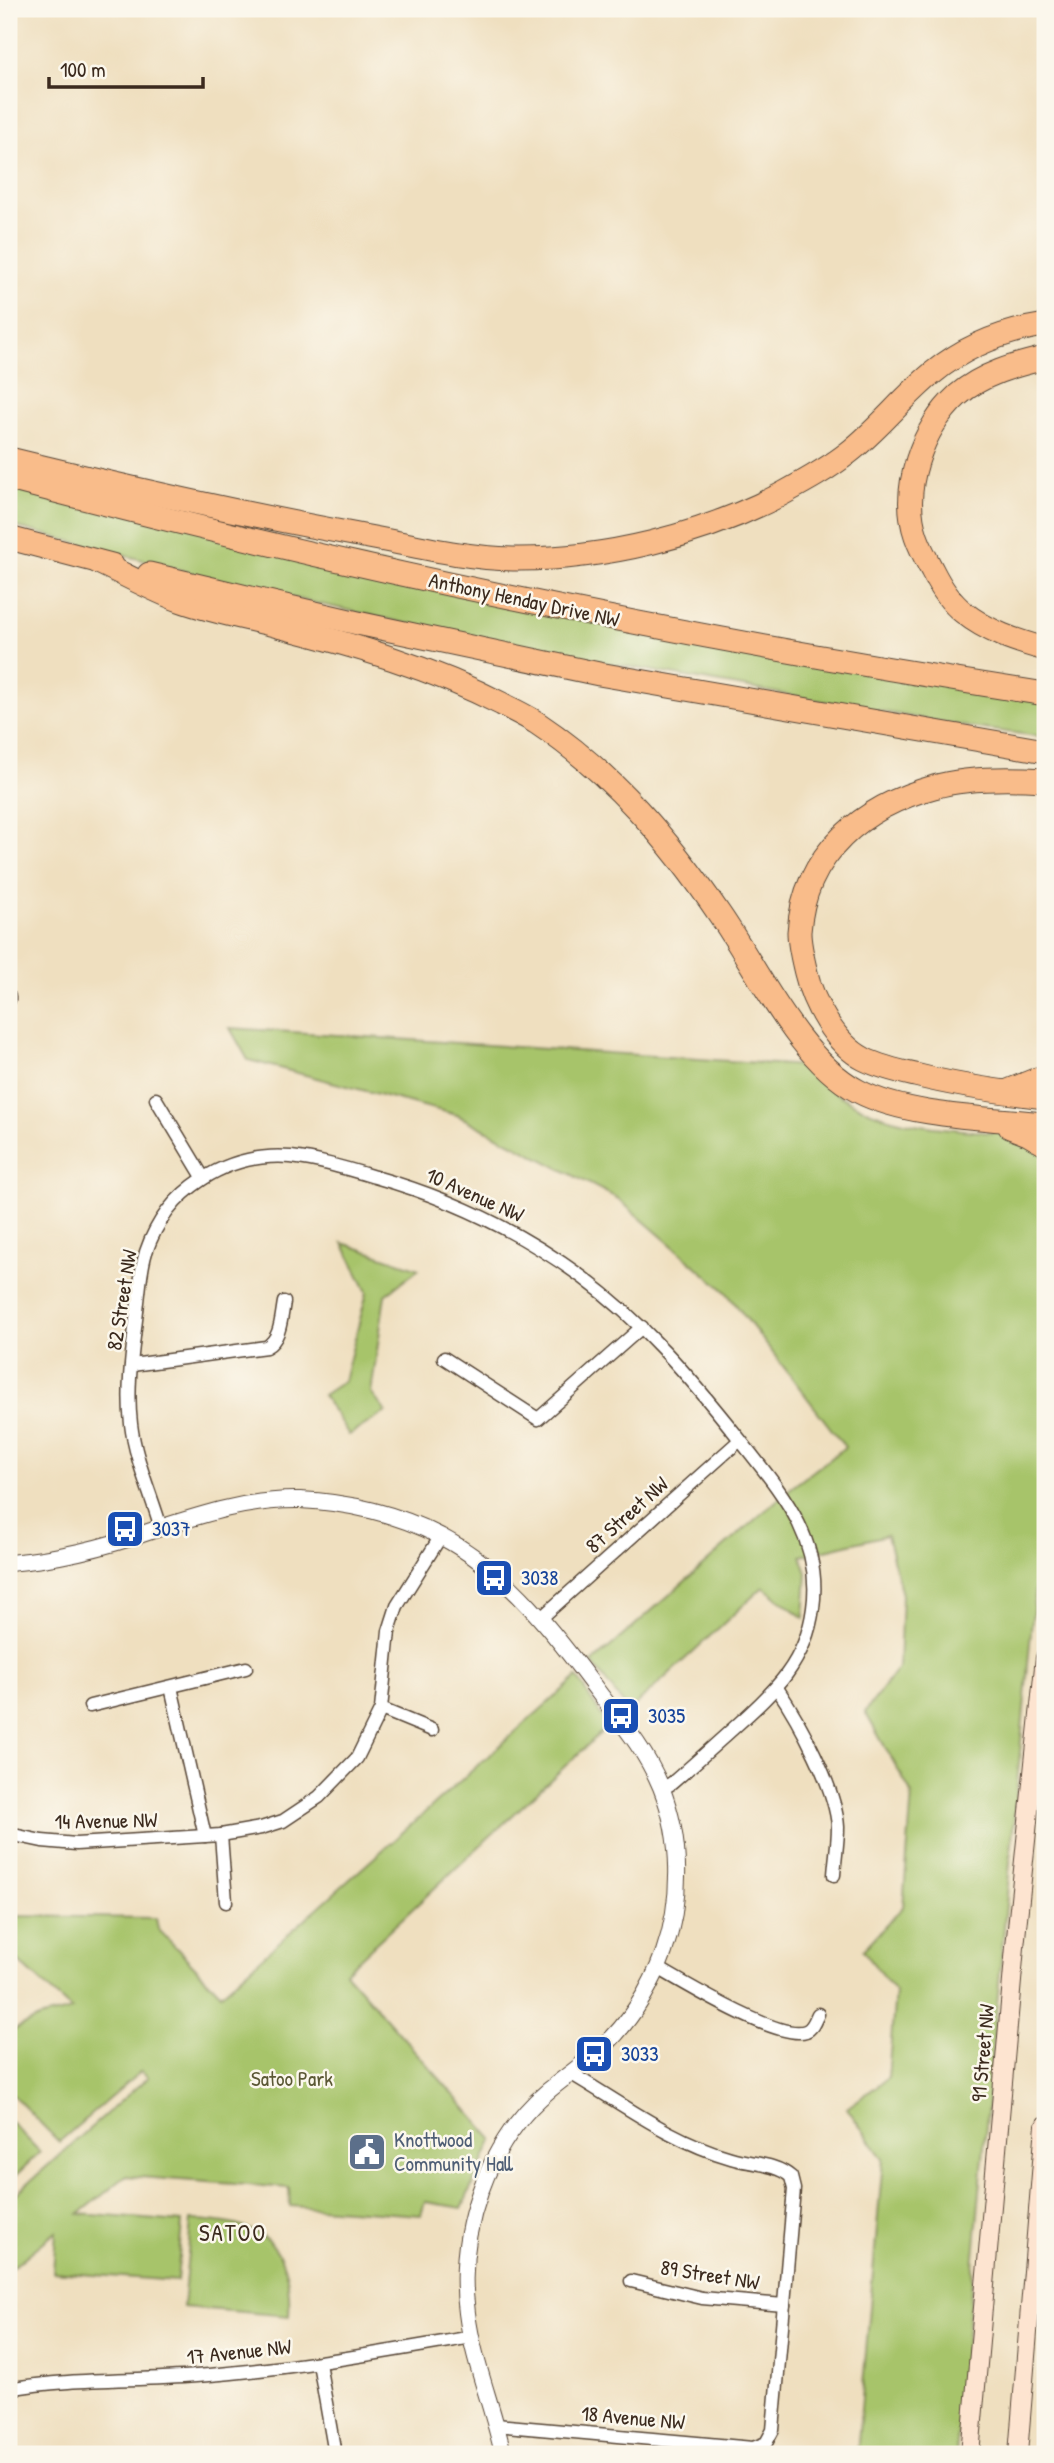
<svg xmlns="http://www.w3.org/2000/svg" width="1054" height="2463" font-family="'Patrick Hand',sans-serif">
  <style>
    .green { fill: #a7c46b; stroke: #717744; stroke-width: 2 }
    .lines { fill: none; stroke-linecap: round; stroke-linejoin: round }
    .minor-casing { stroke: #564536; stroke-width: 15 }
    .tertiary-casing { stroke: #564536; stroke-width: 18 }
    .secondary-casing { stroke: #564536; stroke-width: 20 }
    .motorway-casing { stroke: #564536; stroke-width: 25 }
    .minor { stroke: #fff; stroke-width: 12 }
    .tertiary { stroke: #fff; stroke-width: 16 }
    .secondary { stroke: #fde4d0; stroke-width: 18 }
    .motorway { stroke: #f9bc8a; stroke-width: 23 }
    .labels { text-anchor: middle; stroke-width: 5; stroke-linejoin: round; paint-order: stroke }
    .street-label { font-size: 21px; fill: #3b2a1e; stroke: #fbf7ec }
    .transit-label { font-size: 21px; fill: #164399; stroke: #fbf7ec; text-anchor: start }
    .park-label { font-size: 21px; fill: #5b5835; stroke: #fbf7ec }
    .service-label { font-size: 21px; fill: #4e5e75; stroke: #fbf7ec; text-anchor: start }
    .neighbourhood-label { font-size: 23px; letter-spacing: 2px; fill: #3b2a1e; stroke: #fbf7ec }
  </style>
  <rect width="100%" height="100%" fill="#fbf7ec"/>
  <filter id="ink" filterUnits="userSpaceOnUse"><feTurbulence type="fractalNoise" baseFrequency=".0143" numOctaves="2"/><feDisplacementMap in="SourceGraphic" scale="14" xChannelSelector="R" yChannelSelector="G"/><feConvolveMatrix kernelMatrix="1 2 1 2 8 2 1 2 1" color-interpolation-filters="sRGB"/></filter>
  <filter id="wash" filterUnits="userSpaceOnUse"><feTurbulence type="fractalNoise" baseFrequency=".00686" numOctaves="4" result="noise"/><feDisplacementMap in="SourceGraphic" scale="28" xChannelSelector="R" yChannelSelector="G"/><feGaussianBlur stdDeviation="1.57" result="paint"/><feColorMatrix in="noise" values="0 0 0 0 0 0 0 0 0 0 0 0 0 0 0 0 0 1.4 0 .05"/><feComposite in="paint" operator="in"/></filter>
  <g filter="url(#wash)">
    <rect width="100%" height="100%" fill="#efdfbf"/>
    <!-- green -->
    <g class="green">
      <polygon points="9,487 1045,702 1045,737 969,727 490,642 253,589 9,525"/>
      <path d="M230 1028 804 1066C862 1125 915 1125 992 1133L993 1129 1013 1134 1045 1154V1473L1042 1488 1038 1555 956 2454H857L883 2159 847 2108 888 2078 895 1992 863 1950 903 1907 912 1794 865 1712 899 1667 902 1595 887 1535 801 1556 807 1573 804 1618 763 1587 629 1711 592 1663 791 1488 845 1447 726 1292 617 1198 457 1115 248 1060Z"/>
      <polygon points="343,1243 419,1269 385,1295 371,1393 386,1412 349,1435 323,1395 344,1381 367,1292"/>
      <polygon points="577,1677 608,1726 345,1972 493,2139 462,2208 425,2202 421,2215 290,2206 289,2188 126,2176 79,2214 182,2222 177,2281 53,2272 56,2232 9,2270 9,2200 148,2077 141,2071 59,2142 9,2091 9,2032 39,2018 72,2010 9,1953 12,1916 156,1918 158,1929 221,1994"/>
      <polygon points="9,2120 40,2152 9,2182"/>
      <path d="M191 2220C261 2222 293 2240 289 2316L183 2307Z"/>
    </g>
  </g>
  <g filter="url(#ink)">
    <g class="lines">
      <defs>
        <g id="minor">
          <polyline points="9,1000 9,996"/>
          <polyline points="156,1099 203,1177"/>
          <polyline points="444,1358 538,1419 642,1327"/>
          <path d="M132 1365 266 1347C281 1339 281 1318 284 1302"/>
          <path d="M161 1528C151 1494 135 1459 131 1424 126 1384 134 1342 138 1302 140 1285 141 1268 146 1252 167 1190 226 1152 291 1157 319 1160 348 1169 375 1177 450 1198 519 1231 582 1277 643 1322 690 1377 737 1436 778 1489 823 1536 813 1608 806 1662 775 1691 737 1725 715 1745 694 1764 672 1783L662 1789"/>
          <polyline points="540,1619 740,1440"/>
          <polyline points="171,1687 205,1836"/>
          <path d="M777 1688C799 1720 836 1789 838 1827 838 1843 835 1859 834 1875"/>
          <polyline points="90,1706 246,1668"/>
          <polyline points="381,1709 432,1730"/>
          <polyline points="9,1834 42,1841 76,1844 221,1835 261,1828 283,1821 319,1797 357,1758 381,1709 389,1631 397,1606 441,1536"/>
          <polyline points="221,1835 226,1902"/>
          <path d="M658 1968C684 1983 779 2041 806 2031 813 2028 815 2020 818 2014"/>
          <polyline points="631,2281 702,2298 784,2305"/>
          <polyline points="319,2363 335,2454"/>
          <path d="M9 2389C70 2378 134 2381 196 2376 289 2369 380 2353 472 2337"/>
          <path d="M496 2425 753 2448 766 2443 773 2430 794 2189 791 2177C776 2163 750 2164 731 2158 671 2141 623 2104 570 2073"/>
        </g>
        <path id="tertiary" d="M9 1563C56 1559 106 1547 151 1531 200 1515 248 1499 300 1500 348 1502 398 1514 440 1536 509 1572 557 1636 602 1697 624 1725 647 1753 661 1787 682 1839 682 1900 664 1952 651 1988 630 2022 602 2048 585 2063 566 2076 548 2091 486 2143 456 2234 467 2313 473 2361 493 2407 503 2454"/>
        <g id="secondary">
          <polyline points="970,2454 1015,1947 1045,1657"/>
          <polyline points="1018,2454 1045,2125"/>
        </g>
        <g id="motorway">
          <path d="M1045 358C1015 365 982 374 958 395 922 428 900 489 916 536 920 548 926 559 932 570 940 586 949 601 963 612 988 632 1016 641 1045 649"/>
          <path d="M9 459C124 487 241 514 358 535 409 544 461 558 513 559 604 560 701 536 782 494 804 482 828 469 848 453 879 429 903 397 934 372 966 346 1005 331 1045 325"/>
          <path d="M9 479C350 569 696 640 1045 694"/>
          <polyline points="9,538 112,565"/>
          <path d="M98 562C126 575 154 591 182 601 213 612 246 618 278 626 354 645 432 668 502 704 513 710 526 716 537 723 612 773 670 841 720 915 758 970 798 1059 858 1091 907 1117 990 1118 1045 1124"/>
          <polyline points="149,574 362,624 599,674 1045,751"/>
          <path d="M1045 780C1011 778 967 777 934 787 864 806 804 853 799 932 799 945 803 960 806 973 813 1003 835 1044 864 1059 880 1067 897 1071 915 1075 958 1086 1001 1092 1045 1097"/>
          <polyline points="1008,1091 1045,1076"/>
          <polyline points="1010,1127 1028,1134 1045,1144"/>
        </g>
      </defs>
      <!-- minor casing -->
      <use href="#minor" class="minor-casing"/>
      <!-- tertiary casing -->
      <use href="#tertiary" class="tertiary-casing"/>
      <!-- secondary casing -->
      <use href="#secondary" class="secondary-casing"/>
      <!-- motorway casing -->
      <use href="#motorway" class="motorway-casing"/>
      <!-- minor -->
      <use href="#minor" class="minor"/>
      <!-- tertiary -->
      <use href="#tertiary" class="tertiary"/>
      <!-- secondary -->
      <use href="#secondary" class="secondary"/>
      <!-- motorway -->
      <use href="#motorway" class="motorway"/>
    </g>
  </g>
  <!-- icons -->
  <defs>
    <symbol id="bus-square" viewBox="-11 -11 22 22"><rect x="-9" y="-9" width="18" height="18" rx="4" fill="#1a4fb4" stroke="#fbf7ec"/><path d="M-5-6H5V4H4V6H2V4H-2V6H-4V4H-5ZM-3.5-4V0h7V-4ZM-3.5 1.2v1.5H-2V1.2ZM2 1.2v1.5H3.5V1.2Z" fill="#fff"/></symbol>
    <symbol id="civic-square" viewBox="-11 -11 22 22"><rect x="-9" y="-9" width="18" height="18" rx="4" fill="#5c6f8a" stroke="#fbf7ec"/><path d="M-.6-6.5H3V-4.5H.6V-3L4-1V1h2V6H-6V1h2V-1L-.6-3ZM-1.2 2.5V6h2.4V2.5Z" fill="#fff"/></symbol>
  </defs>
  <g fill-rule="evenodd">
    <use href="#bus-square" x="103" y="1507" width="44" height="44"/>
    <use href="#bus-square" x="472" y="1556" width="44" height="44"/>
    <use href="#bus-square" x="599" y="1694" width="44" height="44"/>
    <use href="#bus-square" x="572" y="2032" width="44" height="44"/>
    <use href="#civic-square" x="345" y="2130" width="44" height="44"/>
  </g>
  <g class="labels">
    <!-- street labels -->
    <g class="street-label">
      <text transform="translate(524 600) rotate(12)" y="7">Anthony Henday Drive NW</text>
      <text transform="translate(475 1195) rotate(24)" y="7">10 Avenue NW</text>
      <text transform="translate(122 1300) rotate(-81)" y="7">82 Street NW</text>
      <text transform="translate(627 1515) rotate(-42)" y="7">87 Street NW</text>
      <text transform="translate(106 1821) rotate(-1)" y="7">14 Avenue NW</text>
      <text transform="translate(983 2053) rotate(-85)" y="7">91 Street NW</text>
      <text transform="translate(710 2275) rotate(9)" y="7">89 Street NW</text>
      <text transform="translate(239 2352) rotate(-6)" y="7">17 Avenue NW</text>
      <text transform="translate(633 2418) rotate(5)" y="7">18 Avenue NW</text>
    </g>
    <!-- transit labels -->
    <g class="transit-label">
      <text x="152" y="1536">3037</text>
      <text x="521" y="1585">3038</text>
      <text x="648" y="1723">3035</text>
      <text x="621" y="2061">3033</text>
    </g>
    <!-- park labels -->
    <g class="park-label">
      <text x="292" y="2086">Satoo Park</text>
    </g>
    <!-- service labels -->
    <g class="service-label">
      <text x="394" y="2147">Knottwood<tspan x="394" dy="24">Community Hall</tspan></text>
    </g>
    <!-- neighbourhood labels -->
    <g class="neighbourhood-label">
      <text x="233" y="2241">SATOO</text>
    </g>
  </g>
  <!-- margin -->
  <rect width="1054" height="2463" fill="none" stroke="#fbf7ec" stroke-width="35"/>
  <!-- scale -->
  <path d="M49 77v10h154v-10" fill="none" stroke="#3b2a1e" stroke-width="3.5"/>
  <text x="60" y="77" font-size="21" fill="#3b2a1e" stroke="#fbf7ec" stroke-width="5" paint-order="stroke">100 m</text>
</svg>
